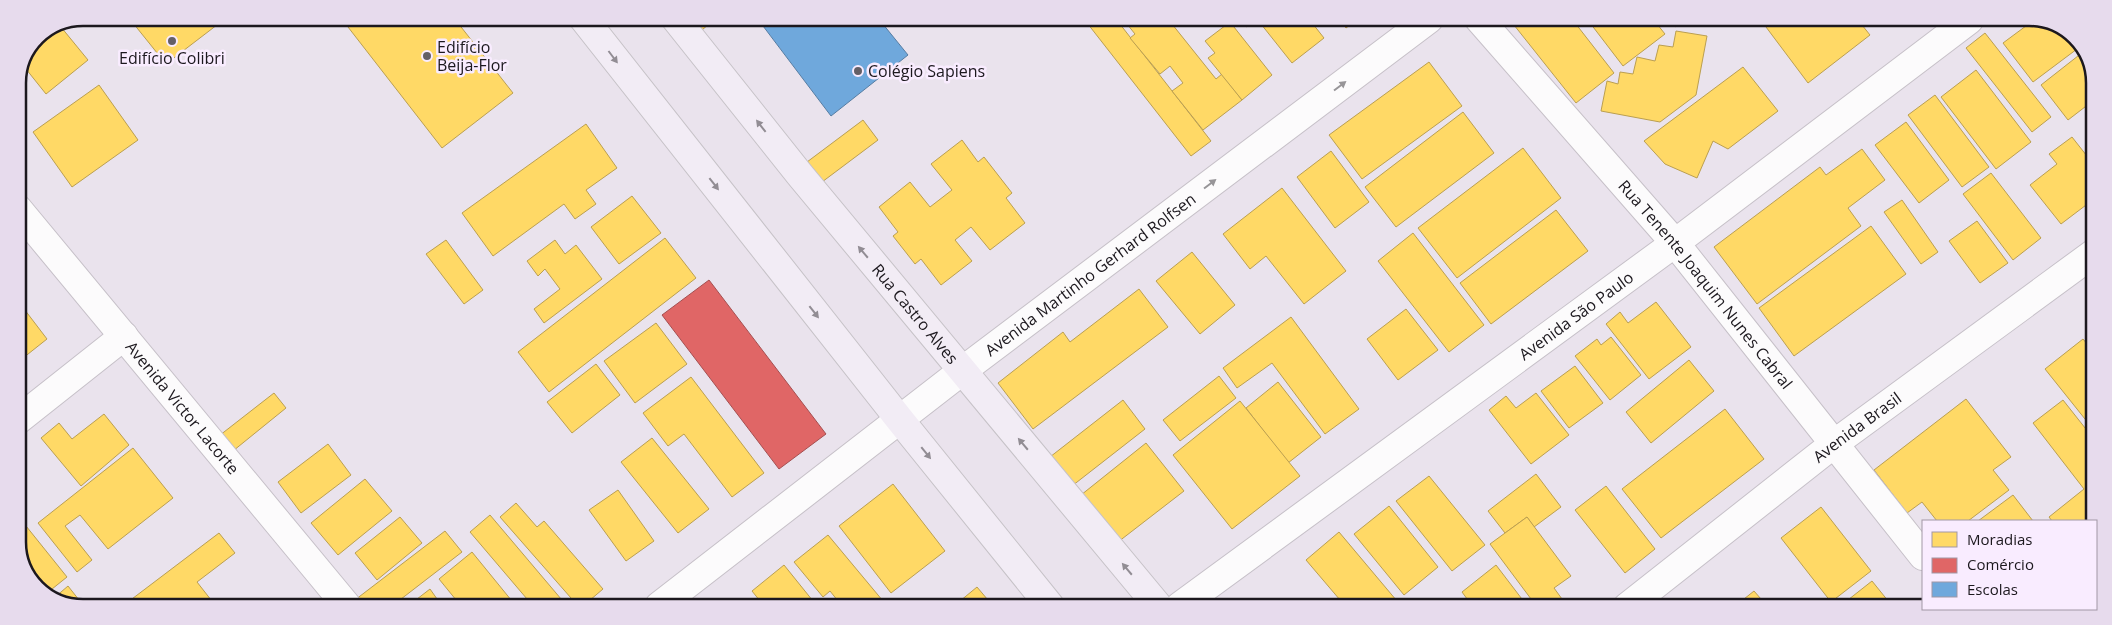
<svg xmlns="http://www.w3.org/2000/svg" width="2112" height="625" font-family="'Open Sans',sans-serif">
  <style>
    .homes { fill: #ffd966; stroke: #bb9f50 }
    .shops { fill: #e06666; stroke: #a54f50 }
    .schools { fill: #6fa8dc; stroke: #567da3 }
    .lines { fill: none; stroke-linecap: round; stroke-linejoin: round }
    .minor-casing { stroke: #c6c0c8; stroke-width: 30 }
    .major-casing { stroke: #c6c2c7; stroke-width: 30 }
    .minor { stroke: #fcfbfc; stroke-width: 28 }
    .major { stroke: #f2ecf5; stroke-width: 28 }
    .oneway { fill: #928d94 }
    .oneway2 { fill: #979598 }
    .poi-dot { fill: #645f66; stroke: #f9ecff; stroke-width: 2 }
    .labels { text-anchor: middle; stroke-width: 5; stroke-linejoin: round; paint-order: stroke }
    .poi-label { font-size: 16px; fill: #1c181e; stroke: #f9ecff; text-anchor: start }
    .street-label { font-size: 16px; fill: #1c181e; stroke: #f9ecff }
    .rim { fill: none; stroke: #1c181e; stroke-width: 2.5 }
  </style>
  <rect width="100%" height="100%" fill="#eae3ed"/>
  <!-- homes -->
  <g class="homes">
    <polygon points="129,18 226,18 166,64"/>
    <polygon points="341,18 454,18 513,93 442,148"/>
    <polygon points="692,18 716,18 702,30"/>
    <polygon points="1084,19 1116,19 1211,141 1191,156"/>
    <polygon points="1123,19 1168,19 1216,79 1222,74 1242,100 1203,130 1172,91 1183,83 1170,66 1160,74 1130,38 1135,34"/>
    <polygon points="1239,19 1257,19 1246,27"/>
    <polygon points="1257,19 1309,19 1324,38 1292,63"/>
    <polygon points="1339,19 1358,19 1346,28"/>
    <polygon points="1572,19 1614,73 1576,103 1510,20"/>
    <polygon points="1587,19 1653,19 1665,34 1623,66"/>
    <polygon points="1669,19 1685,19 1675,27"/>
    <polygon points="1760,19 1858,20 1870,35 1808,83"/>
    <polygon points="2034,20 2046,20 2078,40 2081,46 2033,82 2003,43"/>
    <polygon points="1230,22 1272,75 1242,100 1208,58 1215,53 1205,41"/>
    <polygon points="61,27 88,60 46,94 26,69 22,73 37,37"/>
    <polygon points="1676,31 1707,36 1696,95 1660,122 1601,111 1607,81 1618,84 1620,72 1633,74 1637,57 1655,61 1659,45 1673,47"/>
    <polygon points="1985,33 2051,117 2032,132 1966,48"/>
    <polygon points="2083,52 2094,79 2094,100 2068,120 2041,85"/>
    <polygon points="1429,62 1462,106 1362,179 1329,135"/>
    <polygon points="1743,67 1778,111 1728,149 1713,141 1697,178 1665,164 1644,141"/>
    <polygon points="1976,70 2031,142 1996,169 1941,97"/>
    <polygon points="99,85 138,140 72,187 33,132"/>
    <polygon points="1935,95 1989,167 1962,187 1908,115"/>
    <polygon points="1463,112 1494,153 1396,227 1365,187"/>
    <polygon points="863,120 878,140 822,182 807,162"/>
    <polygon points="1906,122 1949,180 1919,203 1875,145"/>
    <polygon points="586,124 617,168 586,190 596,204 575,219 564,204 493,256 462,213"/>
    <polygon points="2072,137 2094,165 2094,199 2061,224 2030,185 2057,164 2049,154"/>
    <polygon points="962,140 978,162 984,157 1012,193 1006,198 1025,223 990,250 971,227 955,240 972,261 941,285 921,259 915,264 893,236 898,232 879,207 910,182 930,207 952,190 931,164"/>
    <polygon points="1523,148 1561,198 1457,278 1418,228"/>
    <polygon points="1862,149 1885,180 1848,208 1861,226 1757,304 1714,247 1820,167 1826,175"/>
    <polygon points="1331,151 1369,202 1335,228 1297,177"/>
    <polygon points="1991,173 2041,238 2013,260 1963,194"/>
    <polygon points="1282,188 1346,271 1304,304 1266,256 1250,269 1223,234"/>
    <polygon points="632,196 661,233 619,264 591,227"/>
    <polygon points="1902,200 1938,252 1921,264 1884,212"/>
    <polygon points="1556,210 1588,251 1491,324 1460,283"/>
    <polygon points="1977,221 2008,263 1980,283 1949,241"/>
    <polygon points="1871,226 1906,274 1794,356 1759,308"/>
    <polygon points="1413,233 1484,325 1449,352 1378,261"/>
    <polygon points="665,238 696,278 549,392 518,352"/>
    <polygon points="446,240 483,290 464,304 426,254"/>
    <polygon points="555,240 565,254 576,245 602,279 544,323 534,309 560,289 545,269 538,276 527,261"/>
    <polygon points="1192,252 1235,305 1200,334 1156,281"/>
    <polygon points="1139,289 1168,327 1033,429 998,383 1063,332 1070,342"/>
    <polygon points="18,301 47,339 18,362"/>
    <polygon points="1656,302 1691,347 1649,379 1606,324 1620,312 1628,323"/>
    <polygon points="1406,309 1438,350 1398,380 1367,339"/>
    <polygon points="1291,317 1359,409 1325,434 1272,363 1237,388 1223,368"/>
    <polygon points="656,323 687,364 635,403 604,361"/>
    <polygon points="1611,337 1641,375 1610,400 1575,356 1597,339 1601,345"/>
    <polygon points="2083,339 2093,351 2093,429 2045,369"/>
    <polygon points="1689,360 1714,391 1651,443 1626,412"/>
    <polygon points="596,364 620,395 572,433 547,402"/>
    <polygon points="1575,366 1603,403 1569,428 1541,391"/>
    <polygon points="1219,376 1236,398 1180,441 1163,420"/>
    <polygon points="691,377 764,473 732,497 684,434 668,446 643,413"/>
    <polygon points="1278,382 1321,437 1288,463 1246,408"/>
    <polygon points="274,393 286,408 228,455 215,439"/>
    <polygon points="1536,393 1569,435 1531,464 1489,410 1506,396 1516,408"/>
    <polygon points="1966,399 2011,457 1993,470 2009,490 1968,521 1937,521 1922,502 1907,513 1874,470"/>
    <polygon points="1123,400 1145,429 1063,493 1041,464"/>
    <polygon points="2063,400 2093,438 2092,521 2052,521 2049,517 2084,489 2033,423"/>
    <polygon points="1240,401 1300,476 1232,529 1173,455"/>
    <polygon points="1725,409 1764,459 1661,538 1622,489"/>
    <polygon points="104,414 129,445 81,486 41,438 59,423 72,439"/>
    <polygon points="652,438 709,509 678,533 621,462"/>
    <polygon points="1146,443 1184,491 1118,542 1081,495"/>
    <polygon points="328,444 351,475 301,513 278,482"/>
    <polygon points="133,448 173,498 108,549 80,515 65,526 92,560 77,572 38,523"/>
    <polygon points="1536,474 1561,507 1534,527 1527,517 1505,533 1488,511"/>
    <polygon points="1429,476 1485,545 1452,571 1396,501"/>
    <polygon points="365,479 392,511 338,555 311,523"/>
    <polygon points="893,484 945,551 891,593 839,526"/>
    <polygon points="1606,486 1655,549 1625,573 1575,510"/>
    <polygon points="618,490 654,541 626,561 589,510"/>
    <polygon points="2013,495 2033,521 1978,521"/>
    <polygon points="516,503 537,527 544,521 603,589 583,606 578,606 500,517"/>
    <polygon points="1389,506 1438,567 1404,595 1354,534"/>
    <polygon points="1821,507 1871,571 1831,602 1781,538"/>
    <polygon points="490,515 567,606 533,606 470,532"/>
    <polygon points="18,516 67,577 47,593 34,585 18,546"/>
    <polygon points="400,517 422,543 377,580 355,553"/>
    <polygon points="1527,517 1571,576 1554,588 1562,599 1552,607 1537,607 1490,544"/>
    <polygon points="445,531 462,552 392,606 353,606 351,603"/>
    <polygon points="1339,532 1402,607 1346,607 1306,560"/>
    <polygon points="219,533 235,553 197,582 215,605 124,605"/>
    <polygon points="828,535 883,601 876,606 842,606 830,591 823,597 794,562"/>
    <polygon points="472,552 516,606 461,606 439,579"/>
    <polygon points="784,565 817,606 764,606 752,591"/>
    <polygon points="1496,565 1528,607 1473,607 1462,592"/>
    <polygon points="1872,581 1893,607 1839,607"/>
    <polygon points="68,586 83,605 66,605 54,598"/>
    <polygon points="977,587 993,606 954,606"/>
    <polygon points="430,589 442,606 408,606"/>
    <polygon points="1754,591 1768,607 1734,607"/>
  </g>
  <!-- shops -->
  <polygon class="shops" points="709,280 826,434 779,469 662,315"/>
  <!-- schools -->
  <polygon class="schools" points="757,18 878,18 908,55 831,116"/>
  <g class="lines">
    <defs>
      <g id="minor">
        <path id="s1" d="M1479 19 1675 243 1923 556"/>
        <path id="s2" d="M18 209 347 606"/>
        <polyline points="18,420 124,336"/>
        <path id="s3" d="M659 606 962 371 1429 19"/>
        <path id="s4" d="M1180 606 1675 243 1969 20"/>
        <path id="s5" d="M1627 607 1835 443 2094 253"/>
      </g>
      <g id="major">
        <polyline points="583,18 900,420 1050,606"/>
        <path id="s6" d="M675 18 800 175 1158 606"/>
      </g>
    </defs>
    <!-- minor casing -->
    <use href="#minor" class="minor-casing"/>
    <!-- major casing -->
    <use href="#major" class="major-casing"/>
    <!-- minor -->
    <use href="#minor" class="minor"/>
    <!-- major -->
    <use href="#major" class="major"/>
  </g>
  <!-- one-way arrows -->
  <defs><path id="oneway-solid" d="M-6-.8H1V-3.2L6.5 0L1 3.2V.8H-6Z" transform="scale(1.25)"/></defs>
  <g class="oneway">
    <use href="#oneway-solid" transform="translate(613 57) rotate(53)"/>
    <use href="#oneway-solid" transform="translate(761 126) rotate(-128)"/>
    <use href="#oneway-solid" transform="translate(714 184) rotate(52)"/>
    <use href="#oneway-solid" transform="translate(863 252) rotate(-130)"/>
    <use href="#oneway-solid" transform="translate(814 312) rotate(52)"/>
    <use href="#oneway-solid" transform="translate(1023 444) rotate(-130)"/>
    <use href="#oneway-solid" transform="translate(926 453) rotate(51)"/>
    <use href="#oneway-solid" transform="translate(1127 569) rotate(-130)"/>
  </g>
  <g class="oneway2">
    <use href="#oneway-solid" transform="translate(1340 86) rotate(-37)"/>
    <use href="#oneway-solid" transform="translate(1210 184) rotate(-37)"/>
  </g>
  <!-- markers -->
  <g class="poi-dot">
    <circle cx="172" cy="41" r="5"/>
    <circle cx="427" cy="56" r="5"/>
    <circle cx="858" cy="71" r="5"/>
  </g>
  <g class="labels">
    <!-- poi labels -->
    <g class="poi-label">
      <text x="437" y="53">Edifício<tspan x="437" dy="18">Beija-Flor</tspan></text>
      <text x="172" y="64" text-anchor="middle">Edifício Colibri</text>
      <text x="868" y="77">Colégio Sapiens</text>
    </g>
    <!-- street labels -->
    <g class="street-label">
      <text dy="6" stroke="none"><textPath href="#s3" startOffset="544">Avenida Martinho Gerhard Rolfsen</textPath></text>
      <text dy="6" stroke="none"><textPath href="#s1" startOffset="349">Rua Tenente Joaquim Nunes Cabral</textPath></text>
      <text dy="6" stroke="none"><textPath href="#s6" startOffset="381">Rua Castro Alves</textPath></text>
      <text dy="6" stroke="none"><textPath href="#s4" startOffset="491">Avenida São Paulo</textPath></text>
      <text dy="6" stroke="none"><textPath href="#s2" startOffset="258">Avenida Victor Lacorte</textPath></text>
      <text dy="6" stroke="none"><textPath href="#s5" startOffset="292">Avenida Brasil</textPath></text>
    </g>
  </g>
  <!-- crop -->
  <path d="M0 0H2112V625H0ZM83 26H2029A57 57 0 0 1 2086 83V542A57 57 0 0 1 2029 599H83A57 57 0 0 1 26 542V83A57 57 0 0 1 83 26Z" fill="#e7dbed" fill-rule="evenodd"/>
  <path class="rim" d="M83 26H2029A57 57 0 0 1 2086 83V542A57 57 0 0 1 2029 599H83A57 57 0 0 1 26 542V83A57 57 0 0 1 83 26Z"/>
  <!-- legend -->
  <rect x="1922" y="520" width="175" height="90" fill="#f9ecff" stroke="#a197a5"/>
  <rect x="1932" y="532" width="25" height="15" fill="#ffd966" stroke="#a197a5"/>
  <text x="1967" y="545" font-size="15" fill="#1c181e">Moradias</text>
  <rect x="1932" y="558" width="25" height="15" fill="#e06666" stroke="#a197a5"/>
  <text x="1967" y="570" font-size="15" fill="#1c181e">Comércio</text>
  <rect x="1932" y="582" width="25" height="15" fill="#6fa8dc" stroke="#a197a5"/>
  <text x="1967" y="595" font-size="15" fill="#1c181e">Escolas</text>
</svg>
